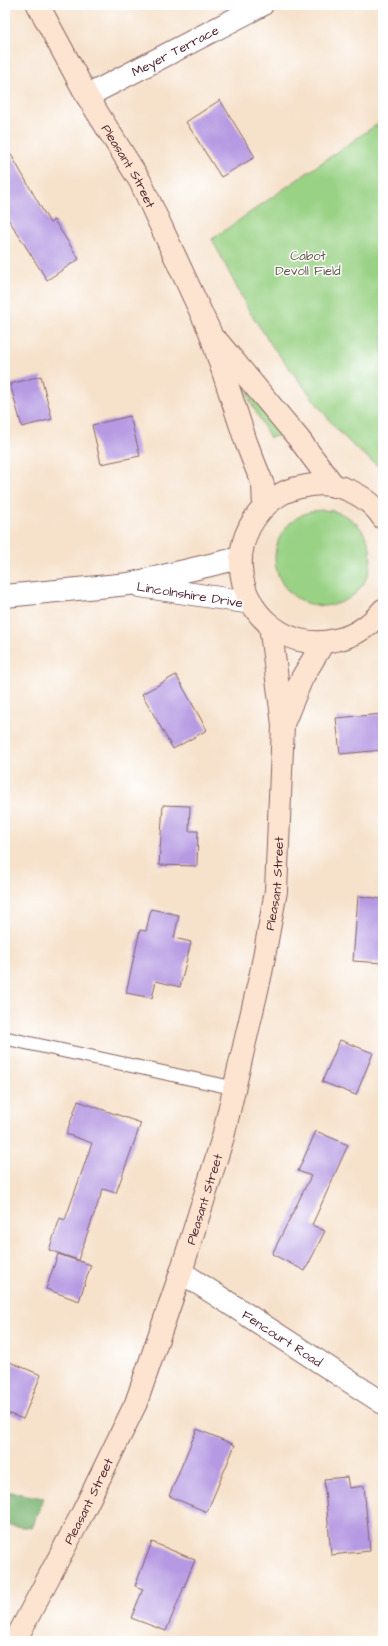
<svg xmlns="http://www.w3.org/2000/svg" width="388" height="1646" font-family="'Architects Daughter',sans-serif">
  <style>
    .green { fill: #9ad285; stroke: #727858 }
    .forest { fill: #7bb472; stroke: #626a4e }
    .building { fill: #b599e2 }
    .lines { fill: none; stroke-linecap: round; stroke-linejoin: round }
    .lane-casing { stroke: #866363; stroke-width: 15 }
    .street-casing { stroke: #866363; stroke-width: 24 }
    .secondary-casing { stroke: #866363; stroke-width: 24 }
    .lane { stroke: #fff; stroke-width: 13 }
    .street { stroke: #fff; stroke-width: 22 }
    .secondary { stroke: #fde4d1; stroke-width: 22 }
    .labels { text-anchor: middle; stroke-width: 3; stroke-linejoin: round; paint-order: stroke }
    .street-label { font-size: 13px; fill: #4a1f2b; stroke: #fff }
    .park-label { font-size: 13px; fill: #625546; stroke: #fff }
  </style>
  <rect width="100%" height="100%" fill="#fff"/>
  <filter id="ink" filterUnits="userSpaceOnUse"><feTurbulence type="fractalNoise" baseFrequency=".025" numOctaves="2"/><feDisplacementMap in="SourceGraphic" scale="8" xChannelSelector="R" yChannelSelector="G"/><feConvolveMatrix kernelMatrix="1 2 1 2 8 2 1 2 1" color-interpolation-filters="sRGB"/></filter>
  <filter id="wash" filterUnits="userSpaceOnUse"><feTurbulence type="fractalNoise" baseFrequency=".012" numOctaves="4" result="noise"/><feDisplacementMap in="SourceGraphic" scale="16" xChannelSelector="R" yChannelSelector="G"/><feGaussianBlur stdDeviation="0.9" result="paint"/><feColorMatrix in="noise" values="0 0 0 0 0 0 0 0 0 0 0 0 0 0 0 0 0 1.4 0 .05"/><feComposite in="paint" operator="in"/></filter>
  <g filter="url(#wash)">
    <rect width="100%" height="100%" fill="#f6e1ca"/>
    <!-- green -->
    <g class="green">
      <polygon points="383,120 383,470 352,445 334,426 273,347 249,311 212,239"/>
      <polygon points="240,382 283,434 270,438"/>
      <circle cx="323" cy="558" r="48"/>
    </g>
    <!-- forest -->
    <polygon class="forest" points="5,1491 44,1498 31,1528 5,1525"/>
    <g id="blocks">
      <!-- building -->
      <g class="building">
        <polygon points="220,100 255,157 221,177 186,122"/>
        <polygon points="5,144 50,223 54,220 79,259 47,280 5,214"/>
        <polygon points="41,376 52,419 22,427 10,384"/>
        <polygon points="130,416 140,456 101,464 92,425"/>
        <polygon points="176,675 207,730 173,749 142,694"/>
        <polygon points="383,714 383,750 340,754 336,718"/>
        <polygon points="163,805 190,806 189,831 198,831 197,866 159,865"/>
        <polygon points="358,896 383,899 383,963 353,961"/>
        <polygon points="151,909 179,915 174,938 191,942 180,987 156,981 152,998 126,993 140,930 146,931"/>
        <polygon points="340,1040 373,1053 356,1095 322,1082"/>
        <polygon points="78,1101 141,1123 116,1193 103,1189 78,1260 49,1250 60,1218 65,1220 92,1143 66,1134"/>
        <polygon points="316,1131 348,1145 312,1225 325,1231 305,1271 272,1254 311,1176 298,1171"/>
        <polygon points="58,1254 91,1265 79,1301 46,1289"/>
        <polygon points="5,1360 41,1375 23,1419 5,1412"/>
        <polygon points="197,1429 235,1445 207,1512 169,1496"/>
        <polygon points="347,1477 349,1488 364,1486 370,1551 331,1555 324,1479"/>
        <polygon points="152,1542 195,1560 166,1631 131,1618 143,1589 135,1586"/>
      </g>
    </g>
  </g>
  <g filter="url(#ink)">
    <use href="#blocks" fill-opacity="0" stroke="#866363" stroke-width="1"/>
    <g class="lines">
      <defs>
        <polyline id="lane" points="5,1038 234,1088"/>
        <g id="street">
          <path id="s1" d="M87 96 262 5"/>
          <polyline points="140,586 252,603"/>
          <polyline points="5,596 129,584 240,558"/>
          <path id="s2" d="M181 1272 383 1403"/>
        </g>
        <g id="secondary">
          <path id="s3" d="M38 5 87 96 140 181 210 332 246 442 263 485 264 507"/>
          <polyline points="218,342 299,439 334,486"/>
          <path d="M383 518C369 496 338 481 312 485 300 487 288 489 278 496 227 529 229 601 280 632 295 641 313 644 330 641 352 638 369 627 383 610"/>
          <polyline points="283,724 302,678 323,643"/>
          <path id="s4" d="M15 1641 80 1518 136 1403 181 1272 223 1137 261 973 276 891 283 725 270 625"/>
        </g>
      </defs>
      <!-- lane casing -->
      <use href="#lane" class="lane-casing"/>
      <!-- street casing -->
      <use href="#street" class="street-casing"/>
      <!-- secondary casing -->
      <use href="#secondary" class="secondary-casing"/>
      <!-- lane -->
      <use href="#lane" class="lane"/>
      <!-- street -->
      <use href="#street" class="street"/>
      <!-- secondary -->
      <use href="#secondary" class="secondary"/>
    </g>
  </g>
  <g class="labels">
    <!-- street labels -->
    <g class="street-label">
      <text dy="5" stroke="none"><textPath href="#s1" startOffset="99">Meyer Terrace</textPath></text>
      <text dy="5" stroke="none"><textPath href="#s3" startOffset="185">Pleasant Street</textPath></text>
      <text transform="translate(190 594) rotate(9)" y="5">Lincolnshire Drive</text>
      <text dy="5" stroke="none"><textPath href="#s4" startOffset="806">Pleasant Street</textPath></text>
      <text dy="5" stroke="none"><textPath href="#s4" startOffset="482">Pleasant Street</textPath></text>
      <text dy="5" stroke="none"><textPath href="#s2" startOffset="121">Fencourt Road</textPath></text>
      <text dy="5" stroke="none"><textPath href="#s4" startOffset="158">Pleasant Street</textPath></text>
    </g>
    <!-- park labels -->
    <g class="park-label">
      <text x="308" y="260">Cabot<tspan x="308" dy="15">Devoll Field</tspan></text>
    </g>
  </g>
  <!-- margin -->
  <rect width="388" height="1646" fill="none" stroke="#fff" stroke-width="20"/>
</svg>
